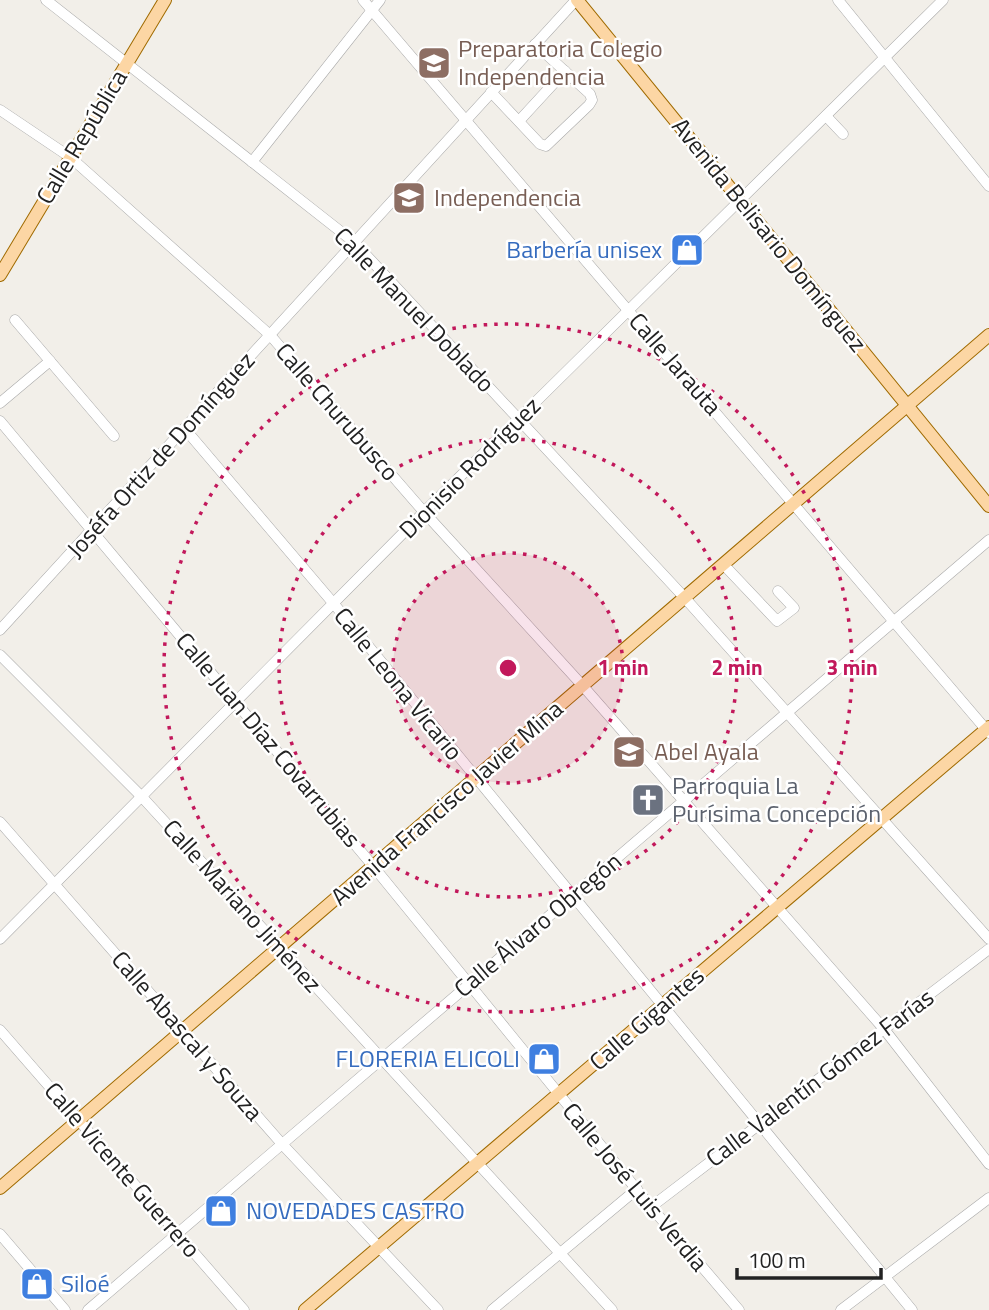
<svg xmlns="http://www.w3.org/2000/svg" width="989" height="1310" font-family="'Titillium Web',sans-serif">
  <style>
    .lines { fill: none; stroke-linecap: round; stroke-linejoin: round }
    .minor-casing { stroke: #a9a9a9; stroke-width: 11 }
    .major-casing { stroke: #a06b00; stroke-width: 14 }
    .minor { stroke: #fff; stroke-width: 10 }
    .major { stroke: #fcd6a4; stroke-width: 12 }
    .ring { fill: none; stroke: #c2185b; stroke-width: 3.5; stroke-dasharray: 3.5 7 }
    .labels { text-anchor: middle; stroke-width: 5; stroke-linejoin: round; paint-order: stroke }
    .education-label { font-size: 24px; fill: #785e54; stroke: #fff; text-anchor: start }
    .street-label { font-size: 24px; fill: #222; stroke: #fff }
    .shop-label { font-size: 24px; fill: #366cbe; stroke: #fff; text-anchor: end }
    .worship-label { font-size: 24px; fill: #5b616d; stroke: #fff; text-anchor: start }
    .centre { fill: #c2185b; stroke: #fff; stroke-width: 3.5 }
    .ring-label { font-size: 21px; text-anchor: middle; font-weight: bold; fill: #c2185b; stroke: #fff; stroke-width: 5; stroke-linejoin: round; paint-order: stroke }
  </style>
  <rect width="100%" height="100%" fill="#f2efe9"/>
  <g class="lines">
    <defs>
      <g id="minor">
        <polyline points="46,0 354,242 684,597 989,939"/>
        <polyline points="363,0 989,733"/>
        <polyline points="838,0 989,186"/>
        <polyline points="491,92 540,144 546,146 589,105 592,100 590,94 535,44"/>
        <polyline points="0,110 70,157 270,335 424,512 582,685 884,1029 989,1164"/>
        <polyline points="826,116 843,134"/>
        <polyline points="519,121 565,71"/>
        <polyline points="252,162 380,0"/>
        <polyline points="15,320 114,436"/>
        <polyline points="0,403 50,361"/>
        <polyline points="0,421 373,866 651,1207 739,1310"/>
        <polyline points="185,429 334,604 912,1310"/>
        <polyline points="723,564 777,621 794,608 778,591"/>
        <polyline points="0,630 576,0"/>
        <polyline points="0,655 142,797 612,1310"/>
        <polyline points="0,822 282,1144 438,1310"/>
        <polyline points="0,939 424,512 943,0"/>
        <polyline points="0,1030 244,1310"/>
        <polyline points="651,1207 989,949"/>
        <polyline points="0,1234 65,1310"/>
        <polyline points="88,1310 989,540"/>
        <polyline points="492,1310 637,1189"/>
        <polyline points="841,1310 989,1198"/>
      </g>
      <g id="major">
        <polyline points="577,0 989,506"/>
        <polyline points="0,275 165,0"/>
        <polyline points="0,1188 989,335"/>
        <polyline points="305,1310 989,727"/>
      </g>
    </defs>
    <!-- minor casing -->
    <use href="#minor" class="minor-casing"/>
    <!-- major casing -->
    <use href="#major" class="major-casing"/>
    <!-- minor -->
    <use href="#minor" class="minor"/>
    <!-- major -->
    <use href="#major" class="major"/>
  </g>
  <!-- distance rings -->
  <circle cx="508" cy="668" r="115" fill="#c2185b" fill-opacity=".12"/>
  <g class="ring">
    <circle cx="508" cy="668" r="115"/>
    <circle cx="508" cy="668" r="229"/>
    <circle cx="508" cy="668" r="344"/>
  </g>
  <!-- icons -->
  <defs>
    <symbol id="university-square" viewBox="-11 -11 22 22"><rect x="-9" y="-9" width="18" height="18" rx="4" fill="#8d6e63" stroke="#fff"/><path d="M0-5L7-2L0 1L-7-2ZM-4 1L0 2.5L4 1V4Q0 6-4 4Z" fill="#fff"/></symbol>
    <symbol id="school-square" viewBox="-11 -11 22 22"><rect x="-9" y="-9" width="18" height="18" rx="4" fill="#8d6e63" stroke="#fff"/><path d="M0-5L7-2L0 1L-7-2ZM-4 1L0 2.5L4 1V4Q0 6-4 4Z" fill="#fff"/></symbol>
    <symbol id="shop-square" viewBox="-11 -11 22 22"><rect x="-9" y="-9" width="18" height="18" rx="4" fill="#3f7fe0" stroke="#fff"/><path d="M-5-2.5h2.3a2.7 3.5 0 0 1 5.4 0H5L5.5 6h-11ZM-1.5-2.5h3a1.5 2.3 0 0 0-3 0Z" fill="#fff"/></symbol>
    <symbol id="church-square" viewBox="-11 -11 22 22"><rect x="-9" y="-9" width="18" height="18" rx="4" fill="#6b7280" stroke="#fff"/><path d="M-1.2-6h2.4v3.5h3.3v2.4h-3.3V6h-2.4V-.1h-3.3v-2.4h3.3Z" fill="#fff"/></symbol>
  </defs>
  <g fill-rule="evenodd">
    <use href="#university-square" x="415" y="44" width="38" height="38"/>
    <use href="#school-square" x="390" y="179" width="38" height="38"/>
    <use href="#shop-square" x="668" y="231" width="38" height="38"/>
    <use href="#school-square" x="610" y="733" width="38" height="38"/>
    <use href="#church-square" x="629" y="781" width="38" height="38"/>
    <use href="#shop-square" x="525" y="1040" width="38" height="38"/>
    <use href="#shop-square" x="202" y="1192" width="38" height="38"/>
    <use href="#shop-square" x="18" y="1265" width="38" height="38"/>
  </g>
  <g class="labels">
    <!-- education labels -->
    <g class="education-label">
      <text x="458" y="57">Preparatoria Colegio<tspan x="458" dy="28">Independencia</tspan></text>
      <text x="434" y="206">Independencia</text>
      <text x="654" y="760">Abel Ayala</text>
    </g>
    <!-- street labels -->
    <g class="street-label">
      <text transform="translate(82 137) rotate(-59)" y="8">Calle República</text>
      <text transform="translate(769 235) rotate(51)" y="8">Avenida Belisario Domínguez</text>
      <text transform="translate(414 310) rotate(46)" y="8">Calle Manuel Doblado</text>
      <text transform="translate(675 364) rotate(49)" y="8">Calle Jarauta</text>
      <text transform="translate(337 412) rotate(49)" y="8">Calle Churubusco</text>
      <text transform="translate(161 455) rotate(-48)" y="8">Joséfa Ortiz de Domínguez</text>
      <text transform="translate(470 468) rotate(-45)" y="8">Dionisio Rodríguez</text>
      <text transform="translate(398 684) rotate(51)" y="8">Calle Leona Vicario</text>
      <text transform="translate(268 740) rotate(50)" y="8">Calle Juan Díaz Covarrubias</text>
      <text transform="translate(447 803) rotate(-41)" y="8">Avenida Francisco Javier Mina</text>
      <text transform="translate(242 906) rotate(48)" y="8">Calle Mariano Jiménez</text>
      <text transform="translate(538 925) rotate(-40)" y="8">Calle Álvaro Obregón</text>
      <text transform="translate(647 1019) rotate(-41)" y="8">Calle Gigantes</text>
      <text transform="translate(187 1036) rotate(49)" y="8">Calle Abascal y Souza</text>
      <text transform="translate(820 1078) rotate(-37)" y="8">Calle Valentín Gómez Farías</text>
      <text transform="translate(122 1170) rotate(49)" y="8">Calle Vicente Guerrero</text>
      <text transform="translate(635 1187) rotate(50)" y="8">Calle José Luis Verdia</text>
    </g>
    <!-- shop labels -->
    <g class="shop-label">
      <text x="662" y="258">Barbería unisex</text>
      <text x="520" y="1067">FLORERIA ELICOLI</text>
      <text x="246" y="1219" text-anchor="start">NOVEDADES CASTRO</text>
      <text x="61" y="1292" text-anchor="start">Siloé</text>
    </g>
    <!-- worship labels -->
    <g class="worship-label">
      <text x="672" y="794">Parroquia La<tspan x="672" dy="28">Purísima Concepción</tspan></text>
    </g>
  </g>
  <circle cx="508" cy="668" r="10" class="centre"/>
  <g class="ring-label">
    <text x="623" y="675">1 min</text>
    <text x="737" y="675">2 min</text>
    <text x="852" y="675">3 min</text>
  </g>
  <!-- scale -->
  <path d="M737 1268v10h144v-10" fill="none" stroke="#222222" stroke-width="3.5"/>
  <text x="748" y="1268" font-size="21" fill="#222222" stroke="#ffffff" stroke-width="5" paint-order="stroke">100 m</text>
</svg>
